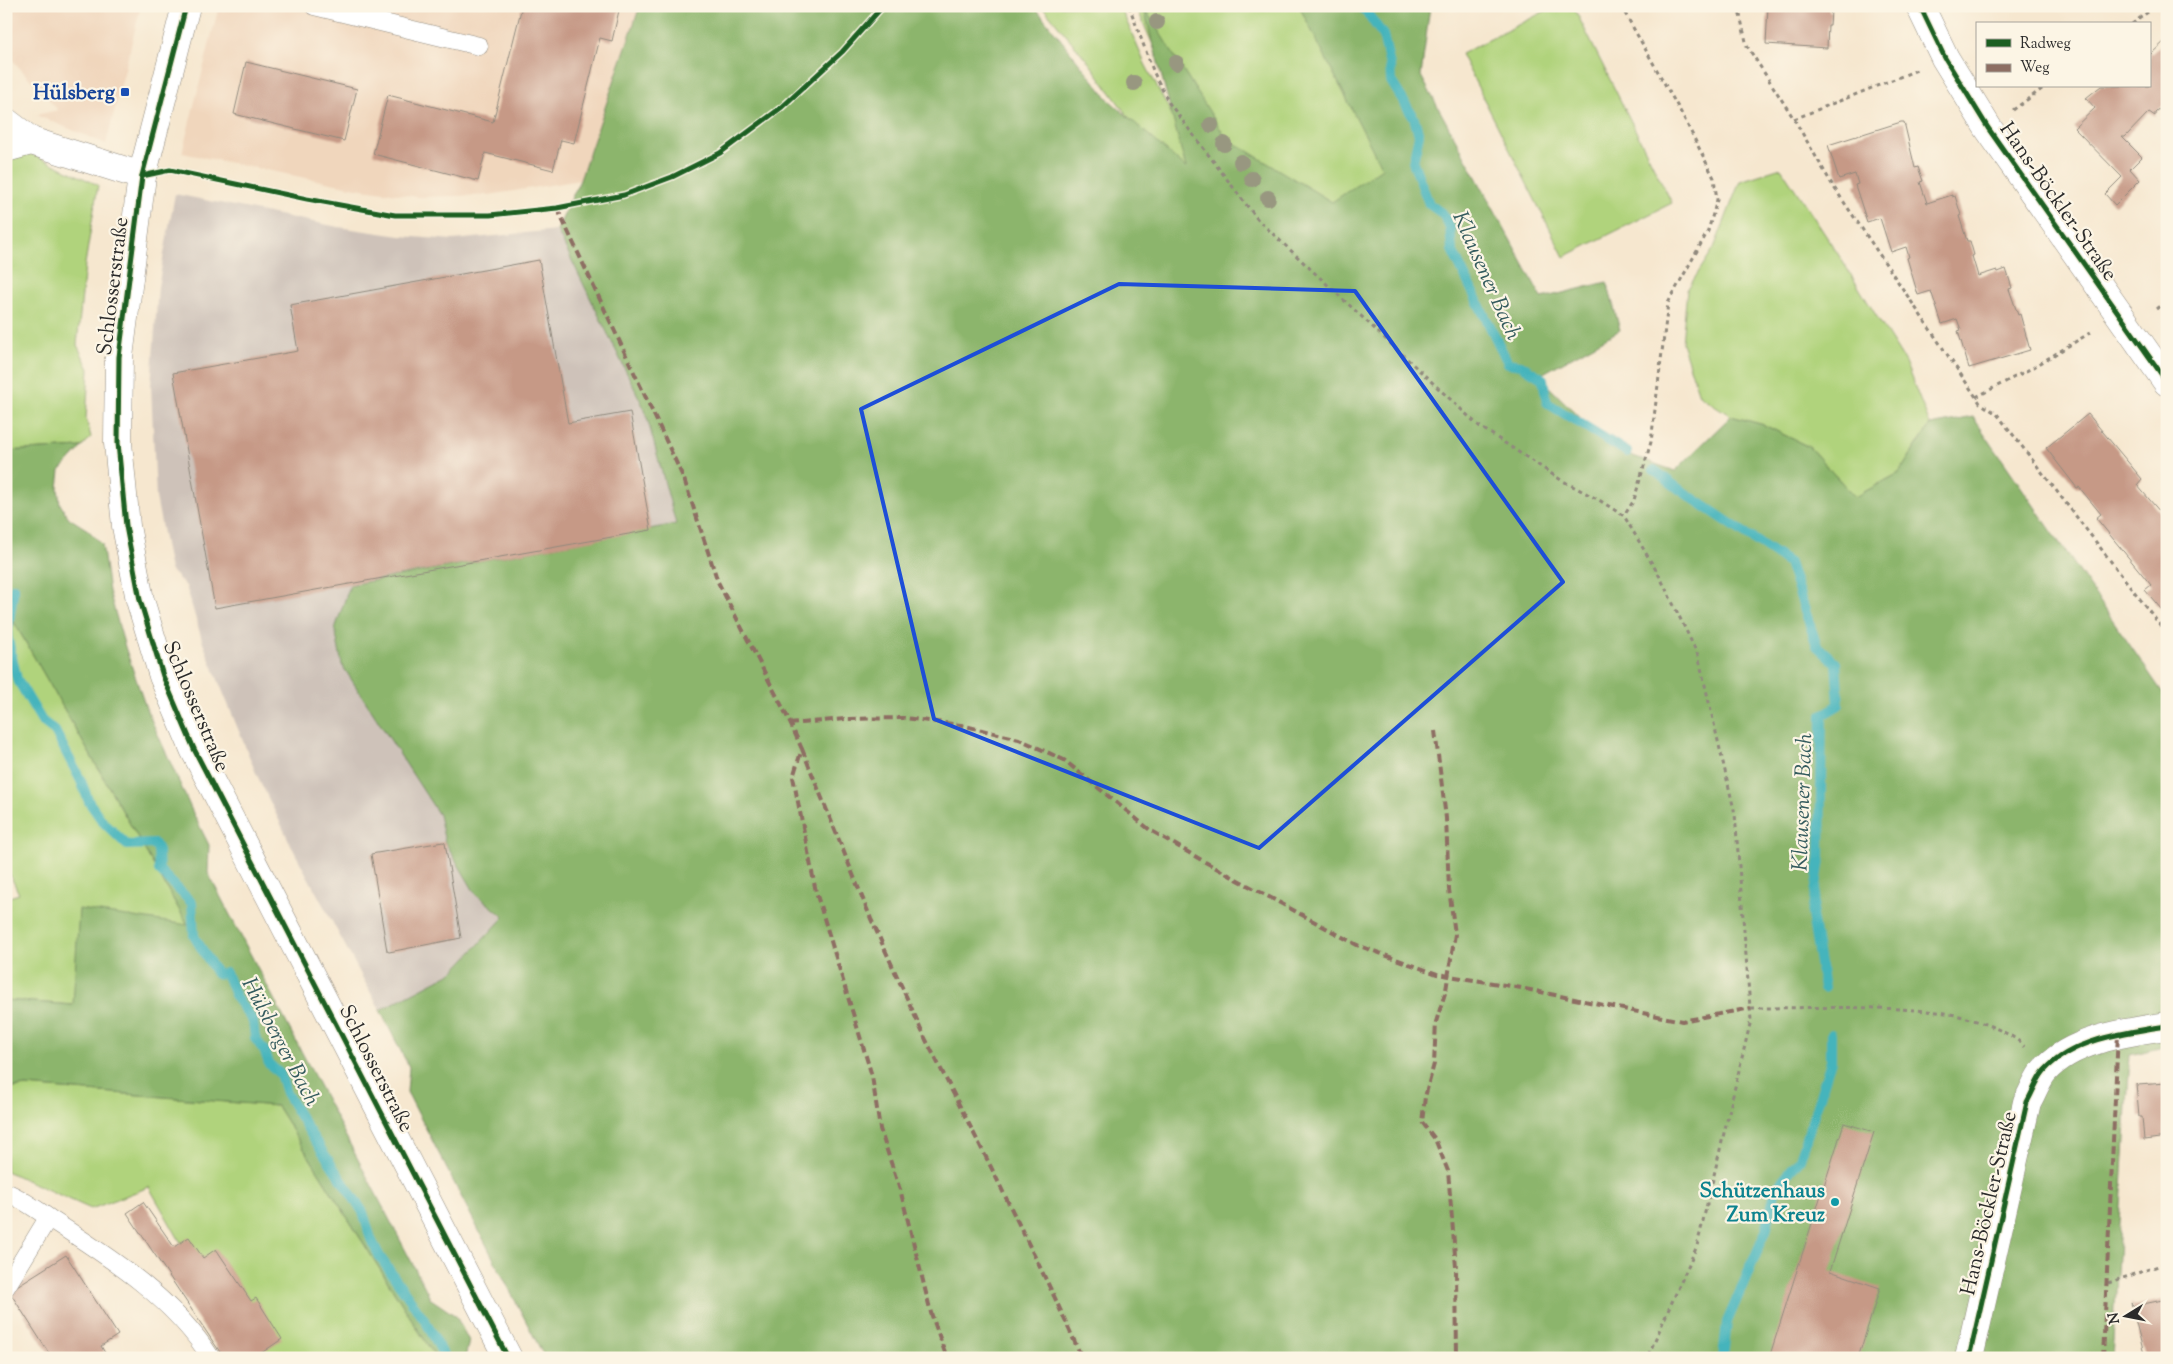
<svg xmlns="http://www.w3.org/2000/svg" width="2173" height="1364" font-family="'Sorts Mill Goudy',serif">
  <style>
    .built { fill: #f0d6bc }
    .industrial { fill: #cec2b9 }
    .green { fill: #b0d37c; stroke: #6e7f54 }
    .forest { fill: #8cb56c; stroke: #5c704c }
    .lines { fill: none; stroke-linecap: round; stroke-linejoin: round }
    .stream { stroke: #45b4bc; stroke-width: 10 }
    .building { fill: #c69986 }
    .service-casing { stroke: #90897d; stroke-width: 19 }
    .minor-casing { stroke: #90897d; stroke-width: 29 }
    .tertiary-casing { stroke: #90897d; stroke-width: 29 }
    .path { stroke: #90897d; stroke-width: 3; stroke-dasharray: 4 4; stroke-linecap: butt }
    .service { stroke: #fff; stroke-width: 18 }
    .minor { stroke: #fff; stroke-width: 28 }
    .tertiary { stroke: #fff; stroke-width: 28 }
    .quiet { stroke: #8d6e63; stroke-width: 4; stroke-dasharray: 8 4; stroke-linecap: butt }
    .cycleway-casing { stroke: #fcf5e5; stroke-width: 8 }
    .cycleway { stroke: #1b5e20; stroke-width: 5 }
    .tree { fill: #989780 }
    .marked { fill: none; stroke: #1d4ed8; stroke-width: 4; stroke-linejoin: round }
    .transit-dot { fill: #1a4fb4; stroke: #fcf5e5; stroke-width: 2 }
    .culture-dot { fill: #0f9aa8; stroke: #fcf5e5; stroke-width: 2 }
    .labels { text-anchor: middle; stroke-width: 4.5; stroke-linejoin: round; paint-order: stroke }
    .transit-label { font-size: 21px; font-weight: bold; fill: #164399; stroke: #fcf5e5; text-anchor: end }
    .street-label { font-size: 21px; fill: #2b2b2b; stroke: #fcf5e5 }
    .culture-label { font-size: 21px; font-weight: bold; fill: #0d838f; stroke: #fcf5e5; text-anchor: end }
    .water-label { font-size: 22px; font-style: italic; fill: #345b5e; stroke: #fcf5e5 }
  </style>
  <rect width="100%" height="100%" fill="#fcf5e5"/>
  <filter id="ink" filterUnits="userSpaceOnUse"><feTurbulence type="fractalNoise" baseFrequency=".02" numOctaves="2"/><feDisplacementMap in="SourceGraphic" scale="10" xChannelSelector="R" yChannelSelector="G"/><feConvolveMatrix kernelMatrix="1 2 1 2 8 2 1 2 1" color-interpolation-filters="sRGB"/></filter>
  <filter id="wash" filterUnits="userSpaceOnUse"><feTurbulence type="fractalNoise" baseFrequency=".0096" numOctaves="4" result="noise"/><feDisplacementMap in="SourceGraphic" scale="20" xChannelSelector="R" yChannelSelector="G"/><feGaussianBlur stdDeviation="1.12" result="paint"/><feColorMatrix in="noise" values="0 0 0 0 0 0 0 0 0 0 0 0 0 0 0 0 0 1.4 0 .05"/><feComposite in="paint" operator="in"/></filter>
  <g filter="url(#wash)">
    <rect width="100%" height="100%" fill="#f6e7cf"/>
    <!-- built -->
    <g class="built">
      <polygon points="6,6 141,6 106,144 36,115 58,110 6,53"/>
      <polygon points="219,6 640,6 580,180 489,195 419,197 356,188 182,153"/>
    </g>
    <!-- industrial -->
    <polygon class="industrial" points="175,194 338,227 400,236 453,240 557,230 645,410 676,524 351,585 439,815 445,843 475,893 504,918 453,972 380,1010 295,853 256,773 203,643 186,586 170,570 156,497 151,386 158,287"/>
    <!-- green -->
    <g class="green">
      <polygon points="1042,6 1120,6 1145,64 1179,128 1246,217 1162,150 1130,119 1090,64"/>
      <polygon points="1136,6 1349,6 1404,149 1335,281 1165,73"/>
      <polygon points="1555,6 1573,6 1672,203 1564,257 1461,54"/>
      <polygon points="28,152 98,185 85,264 77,345 89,369 86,419 91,437 82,447 6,451 6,159"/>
      <polygon points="1781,168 1838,254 1905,362 1930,425 1899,473 1855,497 1809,447 1764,425 1731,416 1699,395 1682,343 1687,290 1714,248 1740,181"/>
      <polygon points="6,608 188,925 73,1005 6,1000 6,898 19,894 6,866"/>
      <polygon points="26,1086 277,1106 436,1358 247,1358 149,1187 91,1209 6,1171 6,1089"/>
    </g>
    <!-- forest -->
    <g class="forest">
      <polygon points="640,6 1034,6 1109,100 1186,168 1143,6 1226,138 1332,202 1382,168 1299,6 1430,6 1421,76 1542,298 1607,282 1620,330 1538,376 1611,448 1675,471 1731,416 1764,425 1809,447 1855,497 1899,473 1930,425 1973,417 2167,699 2167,1046 2130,1055 2112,1358 545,1358 407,1092 409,1067 380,1010 453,972 504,917 475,893 445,842 439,815 342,665 335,629 350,585 676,524 645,410 557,230 580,180"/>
      <polygon points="82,447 60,471 58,488 60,504 69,518 88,530 102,544 109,591 125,647 146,708 193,813 209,845 208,873 431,1299 456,1316 469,1341 465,1358 436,1358 277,1106 26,1086 6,1089 6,1000 73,1005 79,909 188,925 6,608 6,451"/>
    </g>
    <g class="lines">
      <!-- stream -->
      <g class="stream">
        <polyline points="1362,6 1383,35 1390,65 1391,81 1414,118 1419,135 1413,162 1429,204 1443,214 1450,228 1452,250 1508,363 1521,365 1543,379 1547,403 1627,452"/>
        <polyline points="1654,470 1679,489 1789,563 1817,646 1836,663 1839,705 1822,715 1820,859 1812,915 1824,988"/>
        <polyline points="14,588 7,635 17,679 42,721 55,731 81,781 89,802 103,822 127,845 155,844 158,850 159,870 192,903 194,936 217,974 226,973 236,998 253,1021 255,1038 265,1052 269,1064 280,1074 286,1093 309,1131 363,1212 371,1239 380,1257 426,1322 445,1358"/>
        <polyline points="1723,1358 1727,1322 1766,1231 1776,1188 1800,1159 1831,1061 1831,1034"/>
      </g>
    </g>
    <g id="blocks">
      <!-- building -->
      <g class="building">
        <polygon points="522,6 620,6 612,41 600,38 574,143 561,140 553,170 485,153 478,181 373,154 388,95 493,122"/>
        <polygon points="1768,6 1829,6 1829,11 1831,11 1830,25 1828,25 1827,48 1766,44"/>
        <polygon points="2167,39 2167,102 2155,113 2155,116 2149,112 2125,137 2122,137 2142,157 2130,169 2140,180 2115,205 2105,194 2122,177 2074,128 2095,108 2086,98 2101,86 2149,86 2149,52 2151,54"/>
        <polygon points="246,62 357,89 344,141 234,114"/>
        <polygon points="1901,122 1904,122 1915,168 1918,167 1923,181 1920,182 1927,203 1952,195 1952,197 1955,196 1961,215 1959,216 1967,241 1970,241 1974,255 1972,256 1978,276 1997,270 1998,272 2006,269 2012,288 2009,289 2018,315 2020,314 2030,350 1969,368 1958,331 1961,330 1957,319 1942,324 1931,291 1918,295 1907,258 1909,257 1906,247 1891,252 1880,218 1867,222 1855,185 1858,184 1855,174 1839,179 1828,145"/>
        <polygon points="539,260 568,423 630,412 651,530 215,608 173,373 298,351 290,305"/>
        <polygon points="2088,414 2142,479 2137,485 2167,520 2167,616 2145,590 2151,585 2096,518 2101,514 2079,487 2077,488 2046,448"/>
        <polygon points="443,842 445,843 461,938 389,952 387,951 371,854"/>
        <polygon points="2136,1083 2138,1085 2167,1083 2167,1137 2144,1140 2142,1117 2139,1117"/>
        <polygon points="1844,1123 1874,1132 1830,1271 1880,1288 1858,1358 1769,1358"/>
        <polygon points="143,1202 174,1247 189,1237 203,1258 216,1249 251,1301 256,1298 282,1339 254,1358 224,1358 127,1213"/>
        <polygon points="66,1255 118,1335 101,1346 108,1358 52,1358 9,1291"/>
        <polygon points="2167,1299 2167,1354 2145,1358 2131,1303 2134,1306"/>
      </g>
    </g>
  </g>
  <g filter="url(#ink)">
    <use href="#blocks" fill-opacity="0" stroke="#90897d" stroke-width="1"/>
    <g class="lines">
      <defs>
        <g id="service">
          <polyline points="314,6 479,46"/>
          <path d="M6 1192C23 1199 40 1212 55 1222 112 1259 174 1299 211 1358"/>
          <polyline points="6,1287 48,1218"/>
        </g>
        <g id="minor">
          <polyline points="1920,6 1945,58 1988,128 2167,382"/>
          <polyline points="6,122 31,141"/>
          <polyline points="6,148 31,141 142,176"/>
          <path d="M1969 1358 2027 1102C2033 1092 2037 1079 2044 1071 2072 1039 2127 1032 2167 1026"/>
        </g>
        <polyline id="tertiary" points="186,6 142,176 119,357 118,443 126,526 140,600 163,676 194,749 508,1358"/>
      </defs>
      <!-- service casing -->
      <use href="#service" class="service-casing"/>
      <!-- minor casing -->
      <use href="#minor" class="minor-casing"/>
      <!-- tertiary casing -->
      <use href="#tertiary" class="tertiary-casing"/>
      <!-- path -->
      <g class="path">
        <polyline points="1129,6 1154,73 1169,103 1258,220 1479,426 1561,480 1599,500 1624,516 1660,577 1698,655 1735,814 1751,1020 1697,1246 1647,1358"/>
        <polyline points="1621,6 1684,118 1714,178 1717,200 1708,231 1668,303 1651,442 1634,500 1624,516"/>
        <polyline points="1738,6 1747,46 1794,119 1833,186 1976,397 1980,403 1997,414 2167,634"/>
        <polyline points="2132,24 2156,6"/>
        <polyline points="2013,110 2046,86"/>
        <polyline points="1794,119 1917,70"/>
        <polyline points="176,172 307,199 395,215 490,215 557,208 624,195 672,177 720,153 782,107 842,52 883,6"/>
        <polyline points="2156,309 2167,300"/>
        <polyline points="1976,397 2034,367 2093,331"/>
        <path d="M1751 1008C1815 1008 1881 1005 1945 1013 1966 1016 2012 1031 2025 1047"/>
        <polyline points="2108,1283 2167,1263"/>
      </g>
      <!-- service -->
      <use href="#service" class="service"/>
      <!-- minor -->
      <use href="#minor" class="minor"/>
      <!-- tertiary -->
      <use href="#tertiary" class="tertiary"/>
      <!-- quiet -->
      <g class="quiet">
        <polyline points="557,208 684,479 718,582 786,714 802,749 793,777 816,892 872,1076 880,1129 901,1193 931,1313 947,1358"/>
        <polyline points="789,724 845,719 904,718 961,725 1019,739 1064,760 1150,830 1205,862 1357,945 1437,974 1511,986 1682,1021 1751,1008"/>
        <polyline points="1435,731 1446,818 1449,889 1455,934 1446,990 1436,1022 1434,1064 1425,1097 1422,1122 1435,1139 1448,1171 1456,1267 1457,1358"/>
        <polyline points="802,749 871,919 926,1040 989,1163 1054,1296 1082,1358"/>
        <polyline points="2103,1358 2118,1033"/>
      </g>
      <defs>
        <g id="cycleway">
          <polyline points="186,6 142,176 119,357 118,443 126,526 140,600 163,676 194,749 508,1358"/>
          <polyline points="1920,6 1945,58 1988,128 2167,382"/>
          <polyline points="142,176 170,170 307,199 395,215 490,215 557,208 624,195 672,177 720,153 782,107 842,52 883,6"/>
          <path d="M1969 1358 2027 1102C2033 1092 2037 1079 2044 1071 2072 1039 2127 1032 2167 1026"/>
        </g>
      </defs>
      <!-- cycleway casing -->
      <use href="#cycleway" class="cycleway-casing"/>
      <!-- cycleway -->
      <use href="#cycleway" class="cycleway"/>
    </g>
    <!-- trees -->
    <g class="tree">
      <circle cx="1157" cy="22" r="8"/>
      <circle cx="1176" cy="63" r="8"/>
      <circle cx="1134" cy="83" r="8"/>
      <circle cx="1211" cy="125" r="8"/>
      <circle cx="1224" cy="144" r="8"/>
      <circle cx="1241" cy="162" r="8"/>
      <circle cx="1252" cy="179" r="8"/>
      <circle cx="1268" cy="198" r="8"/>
    </g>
  </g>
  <!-- marked area -->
  <path class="marked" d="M1119 284 1355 291 1563 582 1259 848 934 719 861 409Z"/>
  <!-- markers -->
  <rect class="transit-dot" x="120" y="87" width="10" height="10" rx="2.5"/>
  <circle class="culture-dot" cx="1835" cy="1202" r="5"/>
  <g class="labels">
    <!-- transit labels -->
    <g class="transit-label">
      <text x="115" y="99">Hülsberg</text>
    </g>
    <!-- street labels -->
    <g class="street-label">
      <text transform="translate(2059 201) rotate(55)" y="7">Hans-Böckler-Straße</text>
      <text transform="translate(112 286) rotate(-83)" y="7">Schlosserstraße</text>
      <text transform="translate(197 706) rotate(67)" y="7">Schlosserstraße</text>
      <text transform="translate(377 1068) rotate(63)" y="7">Schlosserstraße</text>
      <text transform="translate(1988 1203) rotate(-77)" y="7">Hans-Böckler-Straße</text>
    </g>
    <!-- culture labels -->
    <g class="culture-label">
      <text x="1825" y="1197">Schützenhaus<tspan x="1825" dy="24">Zum Kreuz</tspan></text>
    </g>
    <!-- water labels -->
    <g class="water-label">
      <text transform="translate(1488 275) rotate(66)" y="8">Klausener Bach</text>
      <text transform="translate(1801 802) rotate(-88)" y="8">Klausener Bach</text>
      <text transform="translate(282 1041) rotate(62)" y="8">Hülsberger Bach</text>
    </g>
  </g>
  <!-- margin -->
  <rect width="2173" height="1364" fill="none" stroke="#fcf5e5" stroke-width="25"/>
  <!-- legend -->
  <rect x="1976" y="22" width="175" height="65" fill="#fcf5e5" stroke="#a8a49b"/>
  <rect x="1986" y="39" width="25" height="8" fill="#1b5e20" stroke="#a8a49b"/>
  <text x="2020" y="48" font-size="15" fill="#2b2b2b">Radweg</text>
  <rect x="1986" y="64" width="25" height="8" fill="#8d6e63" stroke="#a8a49b"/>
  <text x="2020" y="72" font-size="15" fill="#2b2b2b">Weg</text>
  <!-- north arrow -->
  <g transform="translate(2126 1316) rotate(260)" stroke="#fcf5e5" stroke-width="4" paint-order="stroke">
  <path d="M0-4L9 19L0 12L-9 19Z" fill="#2b2b2b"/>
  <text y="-8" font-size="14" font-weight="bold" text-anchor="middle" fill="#2b2b2b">N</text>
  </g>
</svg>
